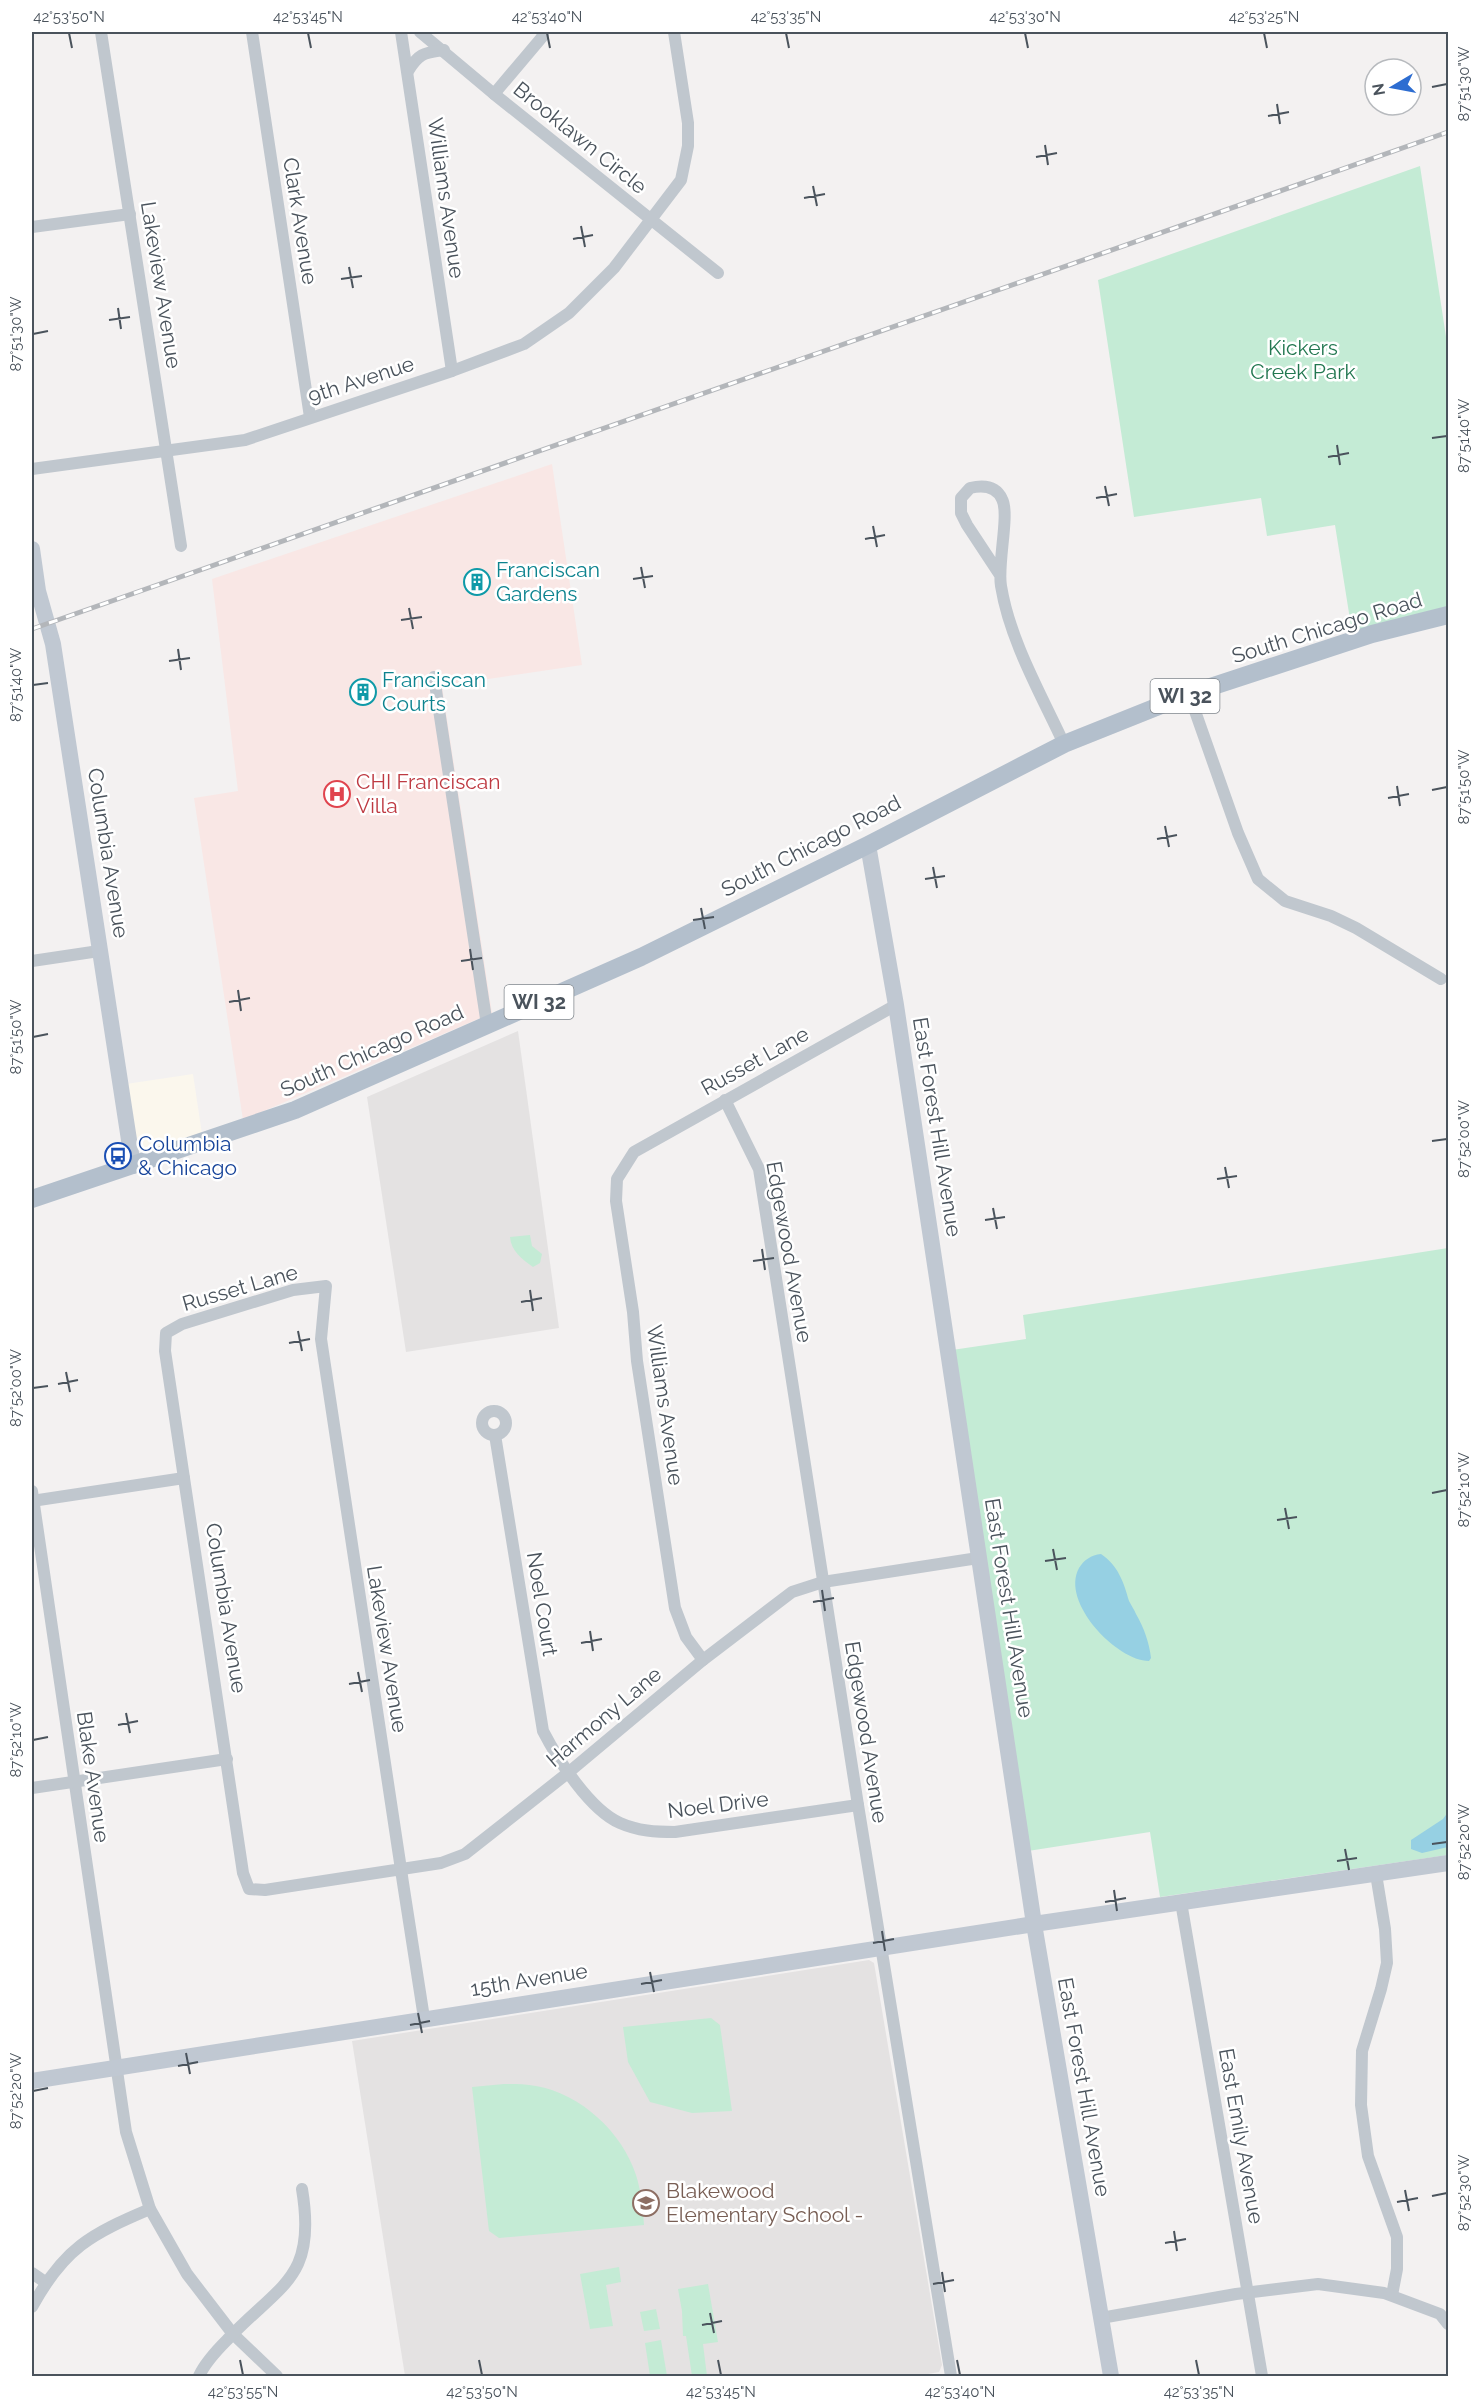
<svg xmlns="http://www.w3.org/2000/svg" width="1480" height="2408" font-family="Raleway,sans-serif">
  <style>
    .commercial { fill: #fbf7ed }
    .education { fill: #e4e2e2 }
    .medical { fill: #f9e7e5 }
    .green { fill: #c4ebd5 }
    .water { fill: #96d0e3 }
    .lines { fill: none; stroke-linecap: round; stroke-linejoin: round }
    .street { stroke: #c0c7ce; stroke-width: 12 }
    .secondary { stroke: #c0c8d2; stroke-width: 16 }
    .primary { stroke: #b3bfcc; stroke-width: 18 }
    .rail-casing { stroke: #b3b6ba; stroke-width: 5 }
    .rail { stroke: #fff; stroke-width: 3; stroke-dasharray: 9; stroke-linecap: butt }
    .ticks { fill: none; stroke: #4a535c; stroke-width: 2 }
    .labels { text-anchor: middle; stroke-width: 5; stroke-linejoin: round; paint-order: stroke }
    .shield { fill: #fff; stroke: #80878d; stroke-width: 1.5 }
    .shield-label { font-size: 20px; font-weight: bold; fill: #4a535c }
    .street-label { font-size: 21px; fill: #4a535c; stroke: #fff }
    .park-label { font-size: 21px; fill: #227750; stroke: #fff }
    .culture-label { font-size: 21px; fill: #0d838f; stroke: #fff; text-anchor: start }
    .health-label { font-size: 21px; fill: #be3a42; stroke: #fff; text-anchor: start }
    .transit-label { font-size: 21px; fill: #164399; stroke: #fff; text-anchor: start }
    .education-label { font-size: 21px; fill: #785e54; stroke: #fff; text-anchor: start }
    .neatline { fill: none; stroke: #4a535c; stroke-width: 2 }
    .ticks-label { font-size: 15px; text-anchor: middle; fill: #4a535c }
  </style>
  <rect width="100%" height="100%" fill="#f3f1f1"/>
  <!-- commercial -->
  <polygon class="commercial" points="193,1074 202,1134 153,1149 148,1150 138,1145 126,1084"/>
  <!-- education -->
  <g class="education">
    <polygon points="518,1031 559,1328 406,1352 367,1097"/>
    <polygon points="869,1960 874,1963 942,2365 939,2372 917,2376 405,2376 352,2041"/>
  </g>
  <!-- medical -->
  <polygon class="medical" points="552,464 582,665 442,686 492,1013 243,1120 194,798 238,791 212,579"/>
  <!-- green -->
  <g class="green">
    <polygon points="1420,166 1448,350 1448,607 1352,632 1335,525 1267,536 1261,498 1134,517 1098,280"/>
    <path d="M530 1235 532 1246 542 1254 540 1263 533 1267C522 1259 511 1251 510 1237Z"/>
    <polygon points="1448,1248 1448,1855 1160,1897 1150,1832 1028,1851 952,1350 1026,1339 1023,1315"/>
    <polygon points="711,2018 720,2025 732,2111 692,2113 650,2102 628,2062 623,2027"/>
    <path d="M504 2084C514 2084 526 2084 536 2086 581 2094 622 2132 636 2175 641 2191 643 2208 644 2225L499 2238 489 2231 472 2087Z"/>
    <polygon points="619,2267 621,2282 606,2285 613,2326 590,2329 580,2274"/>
    <polygon points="708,2284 718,2342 703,2344 707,2376 692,2376 686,2336 683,2336 682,2311 678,2289"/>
    <polygon points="656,2309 660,2329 644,2331 640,2312"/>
    <polygon points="661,2340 667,2376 650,2376 645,2343"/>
  </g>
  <!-- water -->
  <g class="water">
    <path d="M1101 1554C1118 1565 1124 1583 1129 1601 1131 1605 1134 1609 1136 1614 1144 1628 1149 1642 1151 1658L1149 1661C1117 1661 1060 1602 1079 1568 1084 1560 1091 1555 1101 1554Z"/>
    <polygon points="1448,1812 1448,1847 1422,1853 1411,1849 1411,1840 1443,1819"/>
  </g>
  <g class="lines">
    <!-- street -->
    <g class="street">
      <polyline points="101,32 181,546"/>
      <polyline points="252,32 310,417"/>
      <polyline points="401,32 452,371"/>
      <polyline points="420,32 494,94 718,273"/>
      <path d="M408 71C419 53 424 53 444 50"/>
      <polyline points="494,94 543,36 542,32"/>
      <polyline points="32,227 130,214"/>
      <polyline points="32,469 245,440 452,371 524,344 569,313 614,268 681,180 688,146 688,123 674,32"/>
      <path d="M1000 575 967 525 961 513V498L970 488C983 485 996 486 1002 499 1010 514 997 564 1001 586 1010 641 1041 694 1064 744"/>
      <polyline points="434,677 487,1025"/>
      <polyline points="1189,694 1238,833 1258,879 1285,901 1331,916 1356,928 1441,979"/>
      <polyline points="32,961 99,951"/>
      <polyline points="725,1100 759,1169 858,1805 951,2376"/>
      <circle cx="494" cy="1423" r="12"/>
      <path d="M495 1435 543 1731C558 1760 590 1810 620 1823 638 1831 656 1832 675 1832L858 1805"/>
      <polyline points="32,1491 126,2132 150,2209 187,2274 233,2334 277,2376"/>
      <polyline points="32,1501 184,1478"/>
      <polyline points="703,1660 686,1637 675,1608 637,1361 633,1312 616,1201 617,1179 634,1152 896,1005"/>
      <polyline points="32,1788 227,1759"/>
      <polyline points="1376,1874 1385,1929 1387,1963 1381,1989 1362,2051 1361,2105 1368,2156 1397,2237 1397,2269 1392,2295"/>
      <polyline points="1181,1902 1262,2376"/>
      <polyline points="424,2018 403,1883 399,1856 321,1339 326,1286 293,1290 182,1324 166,1333 165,1351 243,1873 249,1889 265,1890 441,1863 465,1854 569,1772 703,1660 792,1592 823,1582 978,1558"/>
      <polyline points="32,2273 45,2282"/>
      <path d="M32 2307C64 2248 91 2234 150 2209"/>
      <polyline points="1101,2318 1236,2294 1318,2284 1384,2293 1440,2314 1448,2324"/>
      <path d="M199 2376C205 2363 216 2351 227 2340 281 2283 317 2279 302 2189"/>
    </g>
    <!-- secondary -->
    <g class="secondary">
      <polyline points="32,549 38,591 53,644 133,1166"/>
      <polyline points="868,845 896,1005 1034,1924 1111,2376"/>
      <polyline points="32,2081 1034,1924 1448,1863"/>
    </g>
    <!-- primary -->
    <polyline class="primary" points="32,1199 295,1110 641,957 868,845 1064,744 1189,694 1372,634 1448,615"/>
    <defs>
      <polyline id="rail" points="32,629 1448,132"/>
    </defs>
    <!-- rail casing -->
    <use href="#rail" class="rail-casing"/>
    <!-- rail -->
    <use href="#rail" class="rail"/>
  </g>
  <!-- ticks -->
  <path class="ticks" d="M69 33 72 48M308 33 311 48M547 33 550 48M786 33 789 48M1025 33 1028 48M1264 33 1267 48M1432 87 1447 84M1277 104 1280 124M1268 116 1289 112M1045 145 1048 165M1036 157 1057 153M813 186 817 206M804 198 825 194M581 226 585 247M573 239 593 235M349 267 353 288M341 279 362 276M118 308 121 329M109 320 130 317M33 334 48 331M1432 438 1447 436M1337 445 1340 465M1328 457 1349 453M1105 486 1109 506M1096 498 1117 494M873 526 877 547M865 539 885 535M641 567 645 588M633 579 653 576M409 608 413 629M401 620 422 617M178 649 181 670M169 661 190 658M33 685 48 683M1397 786 1400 806M1432 790 1447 787M1388 798 1409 794M1165 826 1169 847M1157 839 1177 835M933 867 937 888M925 879 945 876M701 908 705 929M693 920 714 917M470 949 473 970M461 961 482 958M238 990 241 1011M229 1002 250 998M33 1037 48 1034M1432 1141 1447 1139M1225 1167 1229 1188M1217 1179 1237 1176M993 1208 997 1229M985 1220 1005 1217M762 1249 765 1270M753 1261 774 1258M530 1290 533 1311M521 1302 542 1298M298 1331 302 1351M289 1343 310 1339M66 1372 70 1392M58 1384 78 1380M33 1388 48 1386M1432 1493 1447 1490M1285 1508 1289 1529M1277 1520 1297 1517M1053 1549 1057 1570M1045 1561 1066 1558M822 1590 825 1611M813 1602 834 1598M590 1631 593 1651M581 1643 602 1639M358 1672 362 1692M349 1684 370 1680M126 1713 130 1733M118 1725 138 1721M33 1740 48 1737M1432 1844 1447 1842M1345 1849 1349 1870M1337 1861 1357 1858M1114 1890 1117 1911M1105 1902 1126 1898M882 1931 885 1951M873 1943 894 1939M650 1972 654 1992M641 1984 662 1980M418 2013 422 2033M410 2025 430 2021M186 2053 190 2074M178 2066 198 2062M33 2091 48 2088M1405 2190 1409 2211M1432 2196 1447 2193M1397 2202 1418 2198M1174 2231 1177 2251M1165 2243 1186 2239M942 2272 945 2292M933 2284 954 2280M710 2313 714 2333M702 2325 722 2321M240 2360 243 2375M479 2360 482 2375M718 2360 721 2375M957 2360 960 2375M1196 2360 1199 2375"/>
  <!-- icons -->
  <defs>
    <symbol id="building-ring" viewBox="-11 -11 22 22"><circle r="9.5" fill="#fff" stroke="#0f9aa8" stroke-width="1.5"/><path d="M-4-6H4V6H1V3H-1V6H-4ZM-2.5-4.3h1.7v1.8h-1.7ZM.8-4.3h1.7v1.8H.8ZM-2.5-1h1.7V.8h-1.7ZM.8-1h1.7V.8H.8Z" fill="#0f9aa8"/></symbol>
    <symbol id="hospital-ring" viewBox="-11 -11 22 22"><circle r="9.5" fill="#fff" stroke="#e0444e" stroke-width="1.5"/><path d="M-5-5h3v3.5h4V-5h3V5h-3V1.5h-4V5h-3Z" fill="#e0444e"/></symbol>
    <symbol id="bus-ring" viewBox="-11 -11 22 22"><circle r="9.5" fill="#fff" stroke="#1a4fb4" stroke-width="1.5"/><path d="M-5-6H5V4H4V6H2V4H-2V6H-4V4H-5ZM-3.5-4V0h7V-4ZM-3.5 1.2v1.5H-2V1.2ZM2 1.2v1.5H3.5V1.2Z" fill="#1a4fb4"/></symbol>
    <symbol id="school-ring" viewBox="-11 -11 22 22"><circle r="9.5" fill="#fff" stroke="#8d6e63" stroke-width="1.5"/><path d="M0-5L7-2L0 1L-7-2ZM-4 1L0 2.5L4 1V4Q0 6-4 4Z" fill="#8d6e63"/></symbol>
  </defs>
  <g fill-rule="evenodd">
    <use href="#building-ring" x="462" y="567" width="30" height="30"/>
    <use href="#building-ring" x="348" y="677" width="30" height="30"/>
    <use href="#hospital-ring" x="322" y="779" width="30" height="30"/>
    <use href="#bus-ring" x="103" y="1141" width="30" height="30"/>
    <use href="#school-ring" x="631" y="2188" width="30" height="30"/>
  </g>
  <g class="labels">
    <!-- shield labels -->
    <g class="shield">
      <rect x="1150.5" y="679" width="69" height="34" rx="4.5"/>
      <rect x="504.5" y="985" width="69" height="34" rx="4.5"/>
    </g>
    <g class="shield-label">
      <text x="1185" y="703">WI 32</text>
      <text x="539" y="1009">WI 32</text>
    </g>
    <!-- street labels -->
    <g class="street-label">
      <text transform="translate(580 138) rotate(39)" y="7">Brooklawn Circle</text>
      <text transform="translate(446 198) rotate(82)" y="7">Williams Avenue</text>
      <text transform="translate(300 221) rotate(81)" y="7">Clark Avenue</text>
      <text transform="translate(161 285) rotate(81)" y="7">Lakeview Avenue</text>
      <text transform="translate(361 380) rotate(-18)" y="7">9th Avenue</text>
      <text transform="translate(1327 628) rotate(-17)" y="7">South Chicago Road</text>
      <text transform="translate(811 846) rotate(-27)" y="7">South Chicago Road</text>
      <text transform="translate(108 853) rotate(81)" y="7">Columbia Avenue</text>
      <text transform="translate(372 1051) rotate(-24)" y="7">South Chicago Road</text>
      <text transform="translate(755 1061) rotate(-29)" y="7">Russet Lane</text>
      <text transform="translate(937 1127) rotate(81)" y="7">East Forest Hill Avenue</text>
      <text transform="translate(789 1252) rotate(80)" y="7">Edgewood Avenue</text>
      <text transform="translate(240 1288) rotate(-16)" y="7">Russet Lane</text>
      <text transform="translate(665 1405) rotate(82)" y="7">Williams Avenue</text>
      <text transform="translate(542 1604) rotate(81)" y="7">Noel Court</text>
      <text transform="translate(226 1608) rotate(81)" y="7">Columbia Avenue</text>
      <text transform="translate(1009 1608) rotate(81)" y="7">East Forest Hill Avenue</text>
      <text transform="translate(387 1649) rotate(81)" y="7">Lakeview Avenue</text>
      <text transform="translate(604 1717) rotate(-40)" y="7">Harmony Lane</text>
      <text transform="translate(866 1732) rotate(81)" y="7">Edgewood Avenue</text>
      <text transform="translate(93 1777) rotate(82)" y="7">Blake Avenue</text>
      <text transform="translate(718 1805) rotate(-7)" y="7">Noel Drive</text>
      <text transform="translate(529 1980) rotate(-9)" y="7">15th Avenue</text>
      <text transform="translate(1084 2087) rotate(80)" y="7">East Forest Hill Avenue</text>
      <text transform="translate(1241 2136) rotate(80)" y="7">East Emily Avenue</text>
    </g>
    <!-- park labels -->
    <g class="park-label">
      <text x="1303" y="355">Kickers<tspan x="1303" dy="24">Creek Park</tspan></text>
    </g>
    <!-- culture labels -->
    <g class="culture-label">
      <text x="496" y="577">Franciscan<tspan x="496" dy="24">Gardens</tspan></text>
      <text x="382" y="687">Franciscan<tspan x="382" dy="24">Courts</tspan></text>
    </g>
    <!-- health labels -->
    <g class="health-label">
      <text x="356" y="789">CHI Franciscan<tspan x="356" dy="24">Villa</tspan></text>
    </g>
    <!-- transit labels -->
    <g class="transit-label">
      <text x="138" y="1151">Columbia<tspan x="138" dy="24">&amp; Chicago</tspan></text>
    </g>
    <!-- education labels -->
    <g class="education-label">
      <text x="666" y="2198">Blakewood<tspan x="666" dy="24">Elementary School -</tspan></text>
    </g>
  </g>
  <!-- border -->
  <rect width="1480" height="2408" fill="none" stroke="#ffffff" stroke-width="66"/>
  <!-- north arrow -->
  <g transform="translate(1393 87) rotate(260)"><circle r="28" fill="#ffffff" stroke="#b7babe" stroke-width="1.5"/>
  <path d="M0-4.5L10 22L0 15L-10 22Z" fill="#2d6dd1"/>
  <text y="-9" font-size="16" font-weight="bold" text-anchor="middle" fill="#4a535c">N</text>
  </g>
  <rect x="33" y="33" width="1414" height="2342" class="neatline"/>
  <g class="ticks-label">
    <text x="69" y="22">42°53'50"N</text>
    <text x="308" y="22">42°53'45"N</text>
    <text x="547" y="22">42°53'40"N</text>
    <text x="786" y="22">42°53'35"N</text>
    <text x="1025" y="22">42°53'30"N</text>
    <text x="1264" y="22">42°53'25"N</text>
    <text transform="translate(1464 84) rotate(-90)" y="5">87°51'30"W</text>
    <text transform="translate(16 334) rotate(-90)" y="5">87°51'30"W</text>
    <text transform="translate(1464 436) rotate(-90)" y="5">87°51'40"W</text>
    <text transform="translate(16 685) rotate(-90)" y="5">87°51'40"W</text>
    <text transform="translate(1464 787) rotate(-90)" y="5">87°51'50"W</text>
    <text transform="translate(16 1037) rotate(-90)" y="5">87°51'50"W</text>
    <text transform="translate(1464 1139) rotate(-90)" y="5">87°52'00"W</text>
    <text transform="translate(16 1388) rotate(-90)" y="5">87°52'00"W</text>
    <text transform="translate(1464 1490) rotate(-90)" y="5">87°52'10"W</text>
    <text transform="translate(16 1740) rotate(-90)" y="5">87°52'10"W</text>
    <text transform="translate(1464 1842) rotate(-90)" y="5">87°52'20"W</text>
    <text transform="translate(16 2091) rotate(-90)" y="5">87°52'20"W</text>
    <text transform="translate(1464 2193) rotate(-90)" y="5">87°52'30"W</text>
    <text x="243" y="2397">42°53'55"N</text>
    <text x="482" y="2397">42°53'50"N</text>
    <text x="721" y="2397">42°53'45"N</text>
    <text x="960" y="2397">42°53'40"N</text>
    <text x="1199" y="2397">42°53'35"N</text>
  </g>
</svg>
